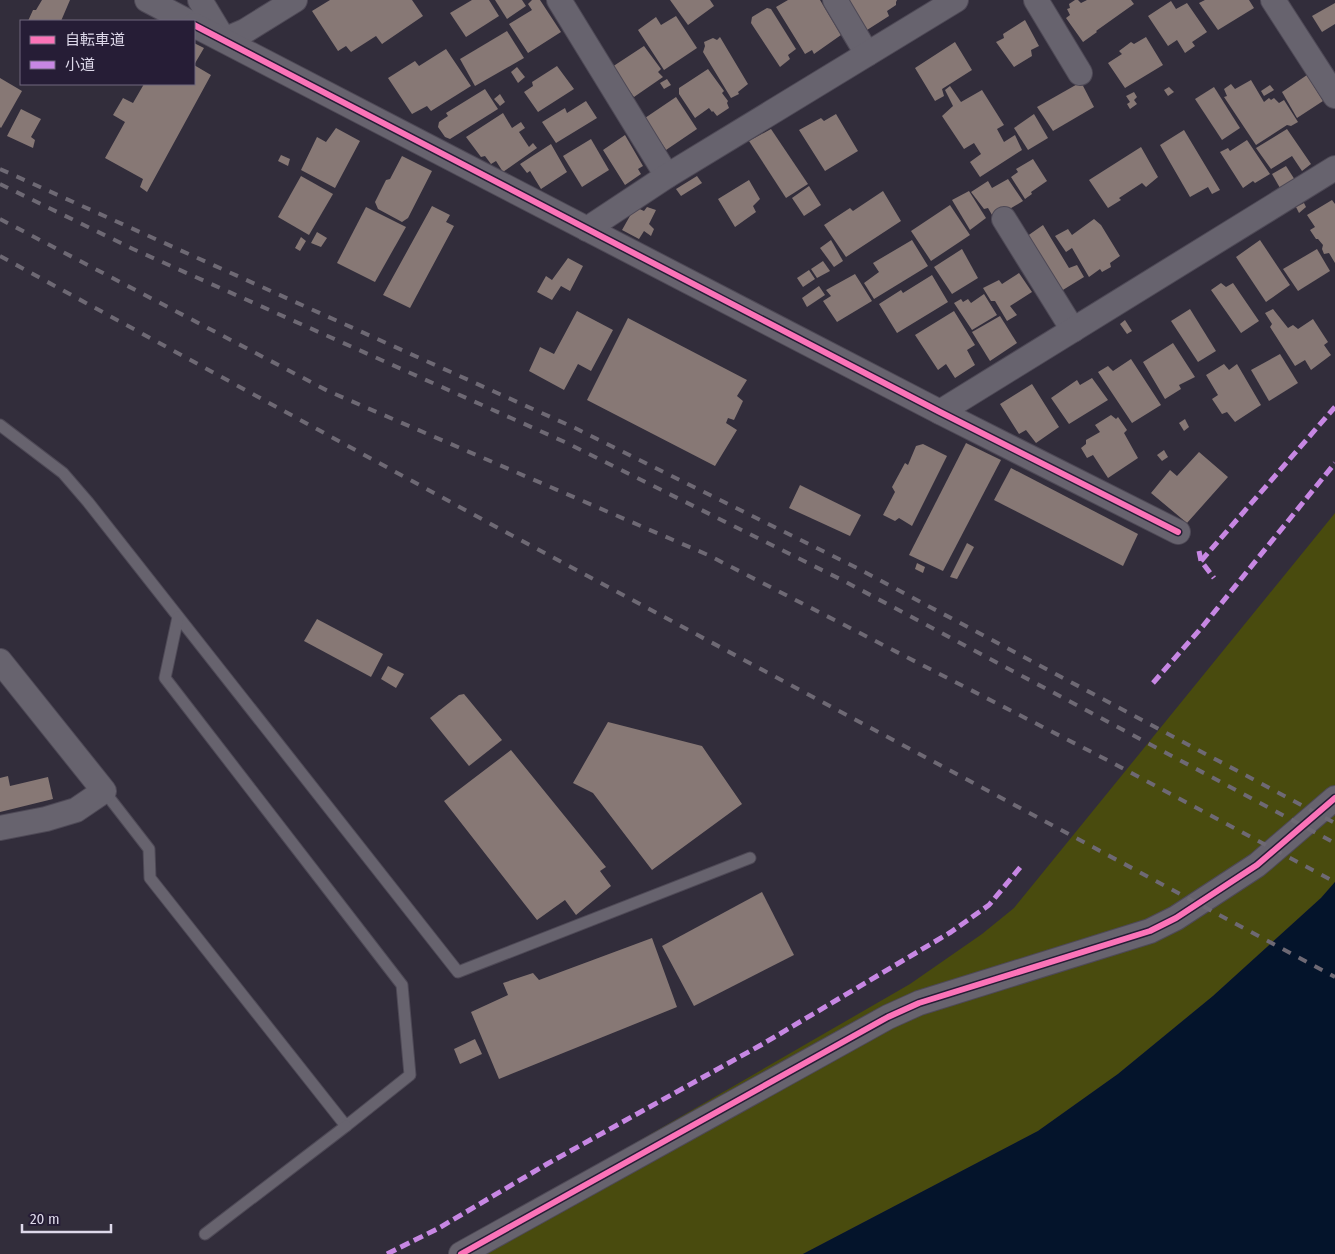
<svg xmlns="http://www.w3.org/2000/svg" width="1335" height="1254" font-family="'Fira Sans Condensed','Noto Sans JP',sans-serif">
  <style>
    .green { fill: #494b0e }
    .water { fill: #04142b }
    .building { fill: #877875 }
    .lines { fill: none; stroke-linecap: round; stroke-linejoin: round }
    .service-casing { stroke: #4e4956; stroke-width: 13 }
    .minor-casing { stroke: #4e4956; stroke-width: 26 }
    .service { stroke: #67636e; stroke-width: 11 }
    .minor { stroke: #67636e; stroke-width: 24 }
    .rail { stroke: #6e6974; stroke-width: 4; stroke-dasharray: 9 9; stroke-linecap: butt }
    .quiet { stroke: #c787e3; stroke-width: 5; stroke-dasharray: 10 5; stroke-linecap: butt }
    .cycleway-casing { stroke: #261d36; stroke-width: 9 }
    .cycleway { stroke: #fb73b8; stroke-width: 6 }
  </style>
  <rect width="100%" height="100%" fill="#322d3b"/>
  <!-- green -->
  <polygon class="green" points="1335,513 1335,882 1321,898 1213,996 1118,1074 1038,1131 803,1254 468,1254 462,1243 910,984 982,934 1014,908"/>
  <!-- water -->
  <polygon class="water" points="1335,882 1335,1254 803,1254 1038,1131 1118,1074 1213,996 1321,898"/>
  <!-- building -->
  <g class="building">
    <polygon points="42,0 70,0 61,21 28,21 33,10 36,10"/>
    <polygon points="330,0 412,0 423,16 382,44 376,36 351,52 346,46 338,51 312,11"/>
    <polygon points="472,0 489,0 499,16 466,37 450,13"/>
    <polygon points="495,0 522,0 526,6 507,19"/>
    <polygon points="532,0 540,0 561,32 528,53 509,24 532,10 528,4"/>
    <polygon points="670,0 710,0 714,6 688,25"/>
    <polygon points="788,0 820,0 841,35 814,54 812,50 805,54 776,7"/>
    <polygon points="848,0 897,0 896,2 896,5 887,11 889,16 867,30"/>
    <polygon points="1075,0 1078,0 1081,3 1087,0 1131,0 1134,4 1096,31 1097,32 1083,42 1066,18 1070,15 1067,9 1070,8 1069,4"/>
    <polygon points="1205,0 1249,0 1254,8 1218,30 1199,3"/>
    <polygon points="1171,1 1176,9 1187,3 1207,32 1192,42 1195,46 1185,53 1177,40 1168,46 1148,16"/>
    <polygon points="1335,3 1335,24 1322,32 1312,16"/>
    <polygon points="767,8 771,9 796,49 788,55 790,59 780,67 751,23 752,17"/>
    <polygon points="676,16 697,48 664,70 638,30 656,17 661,25"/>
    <polygon points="1025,20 1039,46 1031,50 1032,56 1014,67 996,42 1004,38 1003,34"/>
    <polygon points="507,31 524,58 475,86 460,59"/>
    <polygon points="720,37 748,84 738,92 739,94 731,98 703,52 705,46 704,42 713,38 717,40"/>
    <polygon points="1146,37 1163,65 1125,88 1108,63 1122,54 1119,51 1131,42 1134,44"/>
    <polygon points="955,42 972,70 942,89 944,96 935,101 915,68"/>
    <polygon points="194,43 204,48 194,65 211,75 147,192 140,187 143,179 105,158 125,122 113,115 123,98 133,103 144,84 194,84"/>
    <polygon points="644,46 661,69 658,72 663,77 634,97 612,67"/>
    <polygon points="446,49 471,86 431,111 427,106 412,114 388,78 415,61 419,66"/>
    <polygon points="557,66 574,89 538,112 524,92 533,86 532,82"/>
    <polygon points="517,67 525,77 518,83 511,72"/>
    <polygon points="708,69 724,91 722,93 728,101 727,103 729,108 717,116 713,111 712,112 709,108 695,118 679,94 679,88"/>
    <polygon points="1307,75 1323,101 1297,118 1282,92"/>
    <polygon points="0,78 22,91 1,128 0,127"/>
    <polygon points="667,79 671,85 664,89 660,83"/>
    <polygon points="1251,80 1264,102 1269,98 1271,100 1274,98 1279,103 1284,100 1298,122 1291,126 1287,125 1256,145 1224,97 1227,96 1224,89 1231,84 1235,89"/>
    <polygon points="1081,82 1094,107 1053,131 1037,107"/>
    <polygon points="1270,85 1274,90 1264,96 1261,91"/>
    <polygon points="950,86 961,102 982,90 1004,125 997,129 1004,142 1015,135 1022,150 980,177 970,162 981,154 974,143 964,149 942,116 953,106 945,90"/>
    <polygon points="1169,87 1174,92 1168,96 1164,90"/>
    <polygon points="1214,87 1240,128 1222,140 1195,99"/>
    <polygon points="485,89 498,109 450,139 445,137 438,127 439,122 448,116 446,113"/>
    <polygon points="1134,92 1137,97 1134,100 1137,104 1130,109 1127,104 1130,102 1126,96"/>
    <polygon points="500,94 505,102 500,106 494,99"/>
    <polygon points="676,97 697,129 666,150 645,118"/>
    <polygon points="586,101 597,118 556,143 542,122 565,108 567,113"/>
    <polygon points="21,109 41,119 31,137 35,140 33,148 7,136"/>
    <polygon points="503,113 512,128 521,122 525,128 519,132 529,147 533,143 537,148 503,172 496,161 491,164 485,156 481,157 466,137"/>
    <polygon points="836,114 858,151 825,171 799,130 821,118 824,121"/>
    <polygon points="1034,114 1048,138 1028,150 1014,128"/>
    <polygon points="336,128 360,141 335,188 301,170 317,137 326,142"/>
    <polygon points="771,129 808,184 786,198 749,141"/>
    <polygon points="1287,129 1311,164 1302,171 1292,156 1271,169 1256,148"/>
    <polygon points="1184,130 1220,190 1212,194 1208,187 1190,197 1160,145"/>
    <polygon points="625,135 643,166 638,169 641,174 625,185 603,150"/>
    <polygon points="591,139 609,170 582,187 563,156"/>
    <polygon points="1247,140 1270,174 1255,183 1253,181 1243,188 1220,152 1228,148 1230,151"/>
    <polygon points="551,144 567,172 541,189 530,171 527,173 520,164"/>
    <polygon points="1141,147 1158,177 1146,187 1142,183 1119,198 1121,200 1108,208 1089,180"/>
    <polygon points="281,155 290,159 288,166 278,161"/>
    <polygon points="402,156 432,171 408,218 402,222 378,209 375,202 386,180 390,179"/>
    <polygon points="1033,159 1047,181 1031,192 1032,194 1025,199 1011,177 1018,172 1016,169"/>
    <polygon points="1286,166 1295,180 1280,188 1272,174"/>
    <polygon points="301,176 333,194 309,235 278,217"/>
    <polygon points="697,176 702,183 681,196 676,189"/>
    <polygon points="1008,179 1023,201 1001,214 998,212 992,215 988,208 984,209 971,192 988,181 992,188"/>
    <polygon points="749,180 760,199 753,206 756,212 735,227 718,199"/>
    <polygon points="809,186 821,205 804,216 792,198"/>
    <polygon points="883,191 901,221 846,257 824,225 850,208 853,211"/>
    <polygon points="969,191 986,218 970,230 952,200"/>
    <polygon points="1332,200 1335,204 1335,263 1329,253 1324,254 1322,249 1323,245 1318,239 1316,239 1310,230 1315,227 1307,215"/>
    <polygon points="1304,203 1306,207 1299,213 1296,207"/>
    <polygon points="950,205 970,235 931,261 911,231"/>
    <polygon points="432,206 450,215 446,222 454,226 410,308 383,295"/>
    <polygon points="366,207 406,227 375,282 337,263"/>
    <polygon points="635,207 644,211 647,207 656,210 649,224 654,229 651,236 644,231 639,239 622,230"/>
    <polygon points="1094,219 1101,225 1120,256 1110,263 1111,267 1102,272 1100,269 1089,277 1072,248 1066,252 1055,236 1068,229 1072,235"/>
    <polygon points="1043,225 1069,268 1077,265 1084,277 1058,293 1023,239"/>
    <polygon points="317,232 327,238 321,247 311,243"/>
    <polygon points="301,237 306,241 300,251 295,248"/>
    <polygon points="831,240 843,261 834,267 820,248"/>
    <polygon points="912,240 928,266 874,299 864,283 879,272 873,263"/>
    <polygon points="1260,240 1290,285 1266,302 1236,257"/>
    <polygon points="962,249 978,278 952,294 934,267"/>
    <polygon points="1317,249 1330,271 1298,291 1283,269"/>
    <polygon points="568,258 583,266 570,291 561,286 552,300 537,292 546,276 552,280"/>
    <polygon points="823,261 830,271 817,278 811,269"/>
    <polygon points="809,270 815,279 803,287 797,278"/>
    <polygon points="1019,273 1032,292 1010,306 1017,315 1007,321 995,301 991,301 983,288 999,280 1002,284"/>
    <polygon points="855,274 872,301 837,322 823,301 831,296 826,290"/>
    <polygon points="932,275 948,302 897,333 879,304 901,290 903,293"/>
    <polygon points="1221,283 1226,287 1233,283 1259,321 1241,333 1211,290"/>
    <polygon points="819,286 825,295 807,307 802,298"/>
    <polygon points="984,294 997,315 972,330 954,303 961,299 963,302 968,299 971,303"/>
    <polygon points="1190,309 1216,351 1198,362 1171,321"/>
    <polygon points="1273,309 1288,328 1293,325 1298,329 1313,319 1328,342 1324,345 1331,355 1311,370 1305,360 1295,366 1270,327 1272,324 1265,313"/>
    <polygon points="577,311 613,330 591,371 578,364 564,390 529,371 540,347 554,354"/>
    <polygon points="954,311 975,345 967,350 975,365 955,378 946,364 938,370 915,335"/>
    <polygon points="1000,316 1017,343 990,361 972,332"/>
    <polygon points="628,318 747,380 737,396 743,401 734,420 728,418 726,423 737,430 715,466 587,400"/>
    <polygon points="1125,320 1132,331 1127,334 1120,324"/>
    <polygon points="1173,343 1195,377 1179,385 1181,389 1165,399 1143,362"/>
    <polygon points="1280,354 1298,383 1269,401 1251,370"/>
    <polygon points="1131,359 1161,405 1132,423 1098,372 1108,366 1113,371"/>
    <polygon points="1224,364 1229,370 1237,364 1261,405 1235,422 1227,412 1222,414 1212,399 1218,395 1206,375"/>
    <polygon points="1092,378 1108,400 1069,424 1051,398 1077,380 1080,385"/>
    <polygon points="1032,384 1059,427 1036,443 1026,430 1019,434 1000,404"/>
    <polygon points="1111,415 1116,419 1118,417 1127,430 1124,433 1138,458 1108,478 1093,455 1087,458 1081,448 1086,444 1086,440 1100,432 1095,425"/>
    <polygon points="1185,419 1189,427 1184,431 1179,423"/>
    <polygon points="966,443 1001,460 943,571 909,555"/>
    <polygon points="923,444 947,456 912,526 899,518 895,521 883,515 895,492 892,487 905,463 908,465 916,446"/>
    <polygon points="1164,450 1168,457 1162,461 1157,455"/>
    <polygon points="1199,452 1228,477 1187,523 1151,493 1170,470 1177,476"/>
    <polygon points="1011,468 1138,534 1123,566 994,500"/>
    <polygon points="800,485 861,515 850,536 789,508"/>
    <polygon points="967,543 974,547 957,579 950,577"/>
    <polygon points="917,563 925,567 923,573 915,569"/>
    <polygon points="317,619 383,654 371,677 304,641"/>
    <polygon points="388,666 404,674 396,688 381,679"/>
    <polygon points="464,694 502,740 469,766 430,718 459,695"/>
    <polygon points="608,722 702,746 742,804 652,870 593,793 573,783"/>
    <polygon points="511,750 606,867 600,871 611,886 576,915 565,900 537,920 444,801"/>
    <polygon points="8,776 10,786 48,777 53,799 0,812 0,778"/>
    <polygon points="762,892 794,955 694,1006 662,946"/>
    <polygon points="652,938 677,1007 499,1079 471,1012 508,995 503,983 533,973 539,980"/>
    <polygon points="475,1039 482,1054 460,1064 454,1049"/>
  </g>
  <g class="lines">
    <defs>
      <g id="service">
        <polyline points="0,425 63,473 88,502 458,972 750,858"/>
        <polyline points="104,791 149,849 150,878 346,1126 410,1075 402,985 165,678 178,617"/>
        <polyline points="205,1234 346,1126"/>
      </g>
      <g id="minor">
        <polyline points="147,0 187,21"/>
        <polyline points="200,0 224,40 245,31 295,0"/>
        <polyline points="559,0 667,176"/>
        <polyline points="835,0 867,54"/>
        <polyline points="1036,0 1080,73"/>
        <polyline points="1273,0 1335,96"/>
        <polyline points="194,25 940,412 1178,532"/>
        <polyline points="1004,219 1073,330"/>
        <polyline points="587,229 667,176 956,0"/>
        <polyline points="940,412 1335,168"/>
        <polyline points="0,661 104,791 76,810 46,819 0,828"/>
        <polyline points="461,1254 888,1017 919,1003 1150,931 1176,918 1257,865 1335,798"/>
      </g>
    </defs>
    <!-- service casing -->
    <use href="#service" class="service-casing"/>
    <!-- minor casing -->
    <use href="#minor" class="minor-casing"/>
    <!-- service -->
    <use href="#service" class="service"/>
    <!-- minor -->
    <use href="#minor" class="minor"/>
    <!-- rail -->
    <g class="rail">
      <polyline points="0,169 575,428 857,568 1335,823"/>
      <polyline points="0,184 133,249 567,443 846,582 1335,843"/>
      <polyline points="0,219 328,391 708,555 1109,761 1335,882"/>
      <polyline points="0,256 500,529 1335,977"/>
    </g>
    <!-- quiet -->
    <g class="quiet">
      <polyline points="1199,551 1201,561 1214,578"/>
      <polyline points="1201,561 1335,407"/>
      <polyline points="1153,683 1203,626 1335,463"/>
      <polyline points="387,1254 439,1228 547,1164 761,1045 951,932 989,905 1023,864"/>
    </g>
    <defs>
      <g id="cycleway">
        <polyline points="194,25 940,412 1178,532"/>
        <polyline points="461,1254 888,1017 919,1003 1150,931 1176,918 1257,865 1335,798"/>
      </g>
    </defs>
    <!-- cycleway casing -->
    <use href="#cycleway" class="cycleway-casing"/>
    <!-- cycleway -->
    <use href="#cycleway" class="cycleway"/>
  </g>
  <!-- legend -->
  <rect x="20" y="20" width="175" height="65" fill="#261d36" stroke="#70687e"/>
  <rect x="30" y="36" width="25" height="8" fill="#fb73b8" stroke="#70687e"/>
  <text x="65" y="45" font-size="15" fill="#ded9ea">自転車道</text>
  <rect x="30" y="61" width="25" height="8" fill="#c787e3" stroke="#70687e"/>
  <text x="65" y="70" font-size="15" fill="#ded9ea">小道</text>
  <!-- scale -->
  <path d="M22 1224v8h89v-8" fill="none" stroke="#ded9ea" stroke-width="2.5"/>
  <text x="30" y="1224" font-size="15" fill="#ded9ea" stroke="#261d36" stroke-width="4" paint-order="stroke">20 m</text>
</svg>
